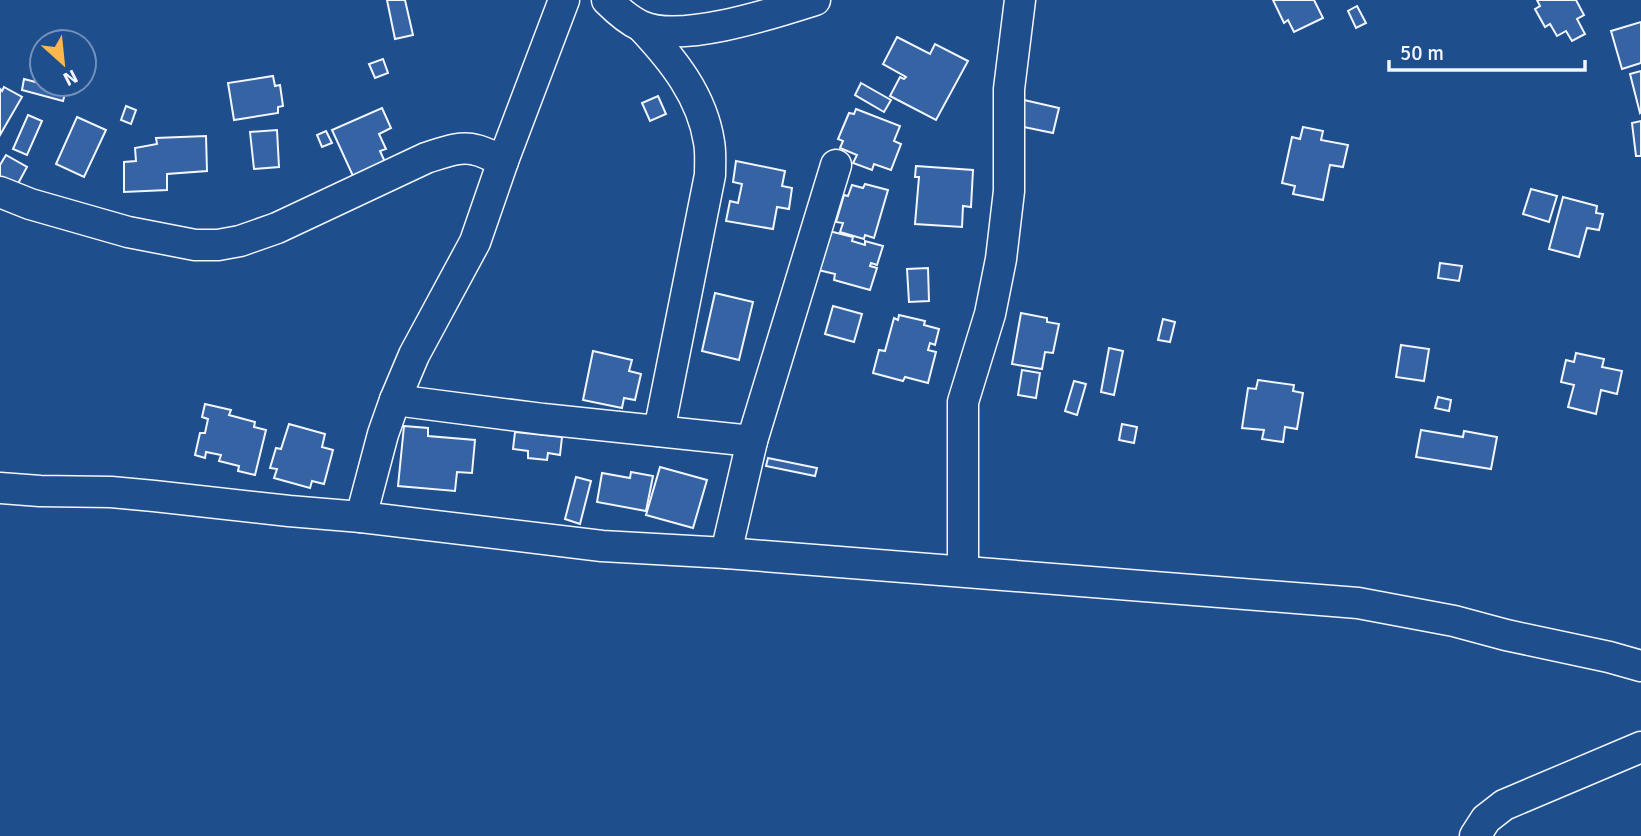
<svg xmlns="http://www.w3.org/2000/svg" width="1641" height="836" font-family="Signika,sans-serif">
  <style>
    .building { fill: #3563a3; stroke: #f2f6ff; stroke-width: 2 }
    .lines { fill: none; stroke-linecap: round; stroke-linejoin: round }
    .minor-casing { stroke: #f2f6ff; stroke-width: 33 }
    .minor { stroke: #1f4e8c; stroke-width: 30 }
  </style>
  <rect width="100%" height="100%" fill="#1f4e8c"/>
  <!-- building -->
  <g class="building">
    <polygon points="387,0 405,0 413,35 395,39"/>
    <polygon points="1273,0 1314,0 1323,18 1294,32 1288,20 1284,23"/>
    <polygon points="1537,0 1576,0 1584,15 1577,19 1585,34 1572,41 1566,31 1557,36 1550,24 1545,27 1535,9 1540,6"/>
    <polygon points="1357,6 1366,23 1356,28 1348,11"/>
    <polygon points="1641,22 1641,63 1622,69 1611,31"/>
    <polygon points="897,37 930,54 935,44 968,61 936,120 890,96 900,77 904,79 906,77 883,64"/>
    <polygon points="383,59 388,73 375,78 369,64"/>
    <polygon points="1641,71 1641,112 1640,113 1630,74"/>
    <polygon points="273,76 275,86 280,85 283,106 278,107 278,113 234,120 228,83"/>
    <polygon points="24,79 66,90 63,101 22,90"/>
    <polygon points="861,83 891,100 884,112 855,95"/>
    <polygon points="4,87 22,97 0,135 0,89 2,91"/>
    <polygon points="658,96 666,114 650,121 642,103"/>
    <polygon points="1024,100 1059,108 1053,133 1019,126"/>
    <polygon points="126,106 136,110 131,124 121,120"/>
    <polygon points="382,108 391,128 379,134 386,149 380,151 385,162 353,176 332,130"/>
    <polygon points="856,109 900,126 894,141 901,144 891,170 874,164 872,170 853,163 857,155 840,148 843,141 838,139 849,113 854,114"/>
    <polygon points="28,115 42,121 27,155 13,149"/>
    <polygon points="77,117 106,130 84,177 56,164"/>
    <polygon points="1641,121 1641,156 1636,156 1632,123"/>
    <polygon points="1303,127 1323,131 1321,140 1348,145 1343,167 1330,165 1323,200 1293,194 1295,186 1282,183 1292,137 1300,139"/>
    <polygon points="277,130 279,167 254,169 250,132"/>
    <polygon points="326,131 332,143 322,147 317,135"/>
    <polygon points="206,136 207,171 167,174 167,190 124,192 124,162 136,161 135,148 157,144 156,138"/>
    <polygon points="6,155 27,167 14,191 0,183 0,165"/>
    <polygon points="736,161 785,171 782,186 792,188 789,209 777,207 773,229 726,221 730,201 738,203 742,184 733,182"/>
    <polygon points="916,166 973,170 971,207 963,206 962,227 915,224 919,177 915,177"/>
    <polygon points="865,184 888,190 874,238 865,235 864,239 840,232 843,223 836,222 844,195 848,196 852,185 863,188"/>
    <polygon points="1531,189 1557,196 1549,222 1523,214"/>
    <polygon points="1563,197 1597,206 1596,213 1603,214 1599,230 1587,228 1579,257 1549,249"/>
    <polygon points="825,230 853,237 852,241 865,245 865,241 883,246 877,265 871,263 870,266 877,268 870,290 834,280 835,274 810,268"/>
    <polygon points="1440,263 1462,266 1459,281 1438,278"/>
    <polygon points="928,268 929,301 909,302 907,269"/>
    <polygon points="715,293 753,302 739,360 702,351"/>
    <polygon points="833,306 862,314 854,342 825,334"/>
    <polygon points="1021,313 1047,318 1047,322 1059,324 1053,353 1045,352 1042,369 1012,364"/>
    <polygon points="899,315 925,321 924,325 939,329 935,345 930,343 928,350 936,352 928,383 905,377 903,381 873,373 879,350 885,351 894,318 898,320"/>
    <polygon points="1163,319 1175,322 1170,342 1158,340"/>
    <polygon points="1401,345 1429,349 1424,381 1396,377"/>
    <polygon points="1109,348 1123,351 1114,395 1101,392"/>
    <polygon points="593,351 632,360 629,371 641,374 635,400 624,398 622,408 583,400"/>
    <polygon points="1576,353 1604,359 1602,367 1622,371 1617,394 1601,390 1596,414 1568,407 1574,385 1561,382 1566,360 1574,362"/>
    <polygon points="1022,370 1040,373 1036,398 1018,395"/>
    <polygon points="1258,380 1294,385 1293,391 1303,393 1297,429 1285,427 1283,442 1262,439 1264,430 1242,428 1248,388 1256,389"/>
    <polygon points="1074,381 1086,384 1077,415 1065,411"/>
    <polygon points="1438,397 1451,400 1449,411 1435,408"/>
    <polygon points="205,404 231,410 229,415 255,422 254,427 266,430 255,475 238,471 239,466 219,461 221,455 206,452 205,458 195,455 200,433 205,433 208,419 202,417"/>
    <polygon points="289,424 325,434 322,447 333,450 324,484 312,481 310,488 274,478 277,469 270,468 276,448 281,449"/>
    <polygon points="1122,424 1137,427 1134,443 1119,440"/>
    <polygon points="404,426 428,428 428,436 475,440 472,473 457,472 455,491 398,486"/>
    <polygon points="1421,430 1463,437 1464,431 1497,437 1491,469 1416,457"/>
    <polygon points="515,432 562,437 560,455 548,453 547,460 528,458 528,451 513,449"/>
    <polygon points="768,458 817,468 815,476 766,466"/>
    <polygon points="660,467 707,480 693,528 646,515"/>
    <polygon points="631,472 653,476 646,511 597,502 602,473 630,478"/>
    <polygon points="576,477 591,481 580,524 565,519"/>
  </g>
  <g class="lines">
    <defs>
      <g id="minor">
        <path d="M607 0C617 10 628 20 641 26 681 44 774 13 815 0"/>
        <path d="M642 27C673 60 702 96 709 142 711 152 710 164 710 175L659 431"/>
        <path d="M0 192 30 204 128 232 195 245H218L240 241 277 228 426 158C442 153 460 145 476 150 485 152 494 157 503 161"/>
        <polyline points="395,400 543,419 752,441"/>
        <polyline points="0,488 40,491 111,492 154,496 289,511 361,517 602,546 726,553 1358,603 1454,621 1506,635 1609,657 1641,666"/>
        <polyline points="361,517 383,434 395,400 414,355 475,242 503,161 564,0"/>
        <polyline points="726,553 752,441 836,165"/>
        <polyline points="963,571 963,402 990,314 1001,259 1009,191 1009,89 1020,0"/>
        <polyline points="1475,836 1486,819 1504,805 1641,747"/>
      </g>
    </defs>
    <!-- minor casing -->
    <use href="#minor" class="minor-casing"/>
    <!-- minor -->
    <use href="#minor" class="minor"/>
  </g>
  <!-- north arrow -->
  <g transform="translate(63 63) rotate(153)"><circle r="33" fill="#1f4e8c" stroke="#7391ba" stroke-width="2"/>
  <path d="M0-5L12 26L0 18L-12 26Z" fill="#ffb74d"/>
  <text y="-10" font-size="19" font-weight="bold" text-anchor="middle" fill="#f2f6ff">N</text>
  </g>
  <!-- scale -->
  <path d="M1389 60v10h196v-10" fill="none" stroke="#f2f6ff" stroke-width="3.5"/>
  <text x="1400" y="60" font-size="21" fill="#f2f6ff" stroke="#1f4e8c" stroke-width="5" paint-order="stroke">50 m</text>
</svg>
